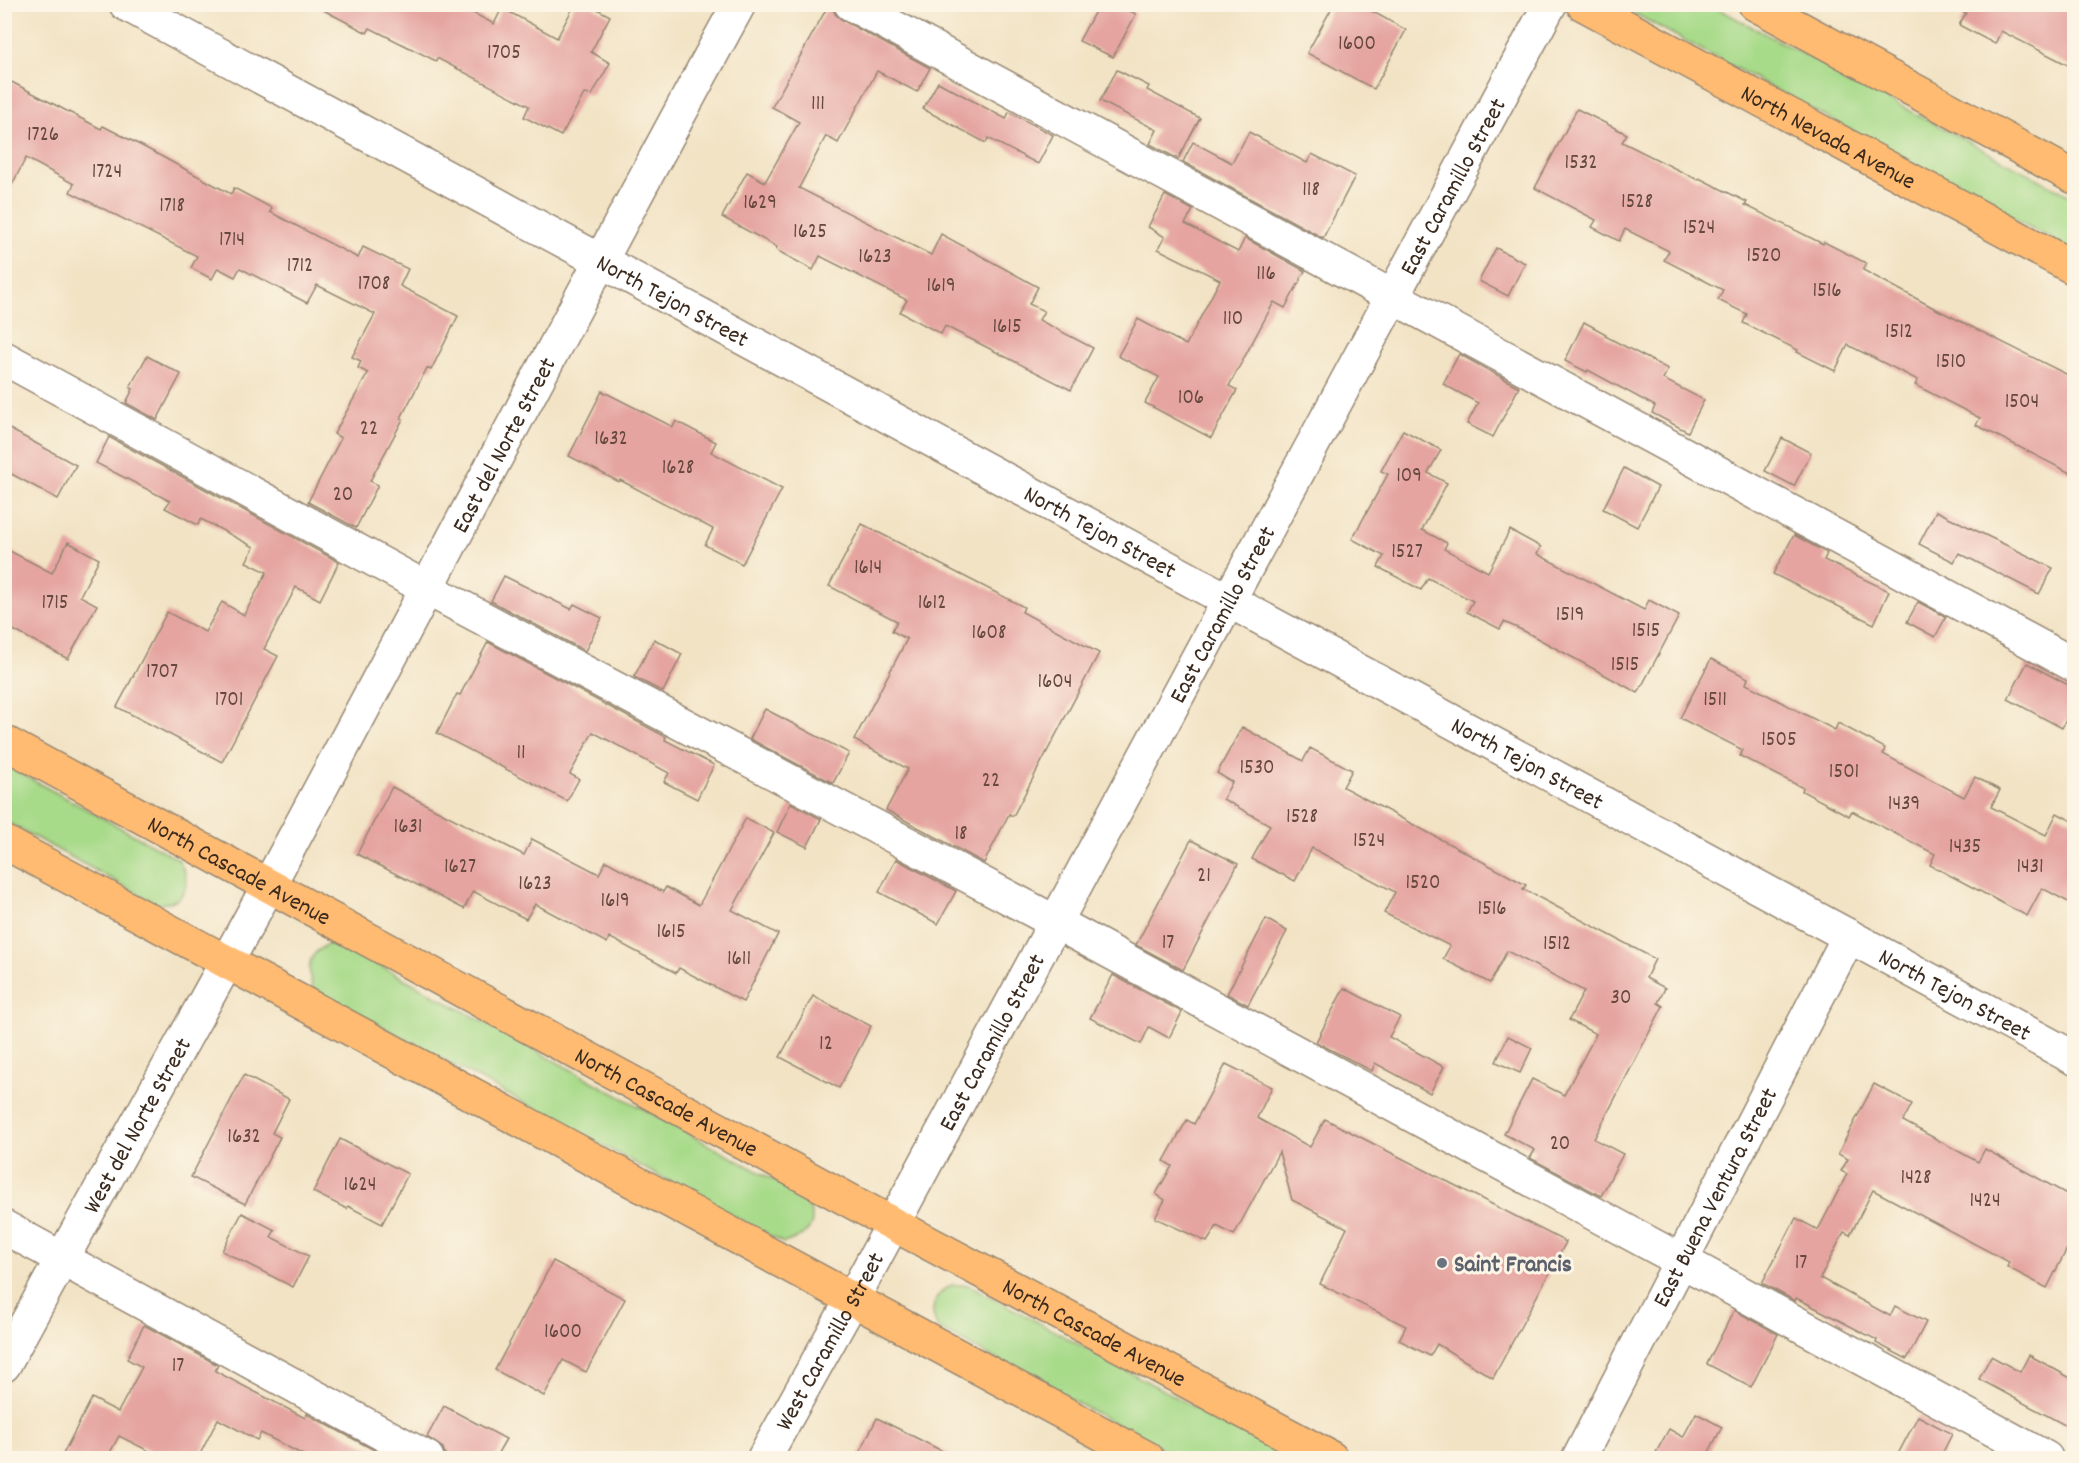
<svg xmlns="http://www.w3.org/2000/svg" width="2079" height="1463" font-family="Dekko,sans-serif">
  <style>
    .green { fill: #a7da89; stroke: #718254; stroke-width: 1.5 }
    .building { fill: #e5a4a0 }
    .lines { fill: none; stroke-linecap: round; stroke-linejoin: round }
    .minor-casing { stroke: #968672; stroke-width: 36 }
    .major-casing { stroke: #968672; stroke-width: 36 }
    .minor { stroke: #fff; stroke-width: 33 }
    .major { stroke: #ffbb71; stroke-width: 33 }
    .worship-dot { fill: #6b7280; stroke: #fcf5e5; stroke-width: 2 }
    .labels { text-anchor: middle; stroke-width: 6; stroke-linejoin: round; paint-order: stroke }
    .number-label { font-size: 21px; fill: #66483e }
    .street-label { font-size: 24px; fill: #3b2a1e; stroke: #fcf5e5 }
    .worship-label { font-size: 24px; font-weight: bold; fill: #5b616d; stroke: #fcf5e5; text-anchor: start }
  </style>
  <rect width="100%" height="100%" fill="#fcf5e5"/>
  <filter id="ink" filterUnits="userSpaceOnUse"><feTurbulence type="fractalNoise" baseFrequency=".0167" numOctaves="2"/><feDisplacementMap in="SourceGraphic" scale="12" xChannelSelector="R" yChannelSelector="G"/><feConvolveMatrix kernelMatrix="1 2 1 2 8 2 1 2 1" color-interpolation-filters="sRGB"/></filter>
  <filter id="wash" filterUnits="userSpaceOnUse"><feTurbulence type="fractalNoise" baseFrequency=".008" numOctaves="4" result="noise"/><feDisplacementMap in="SourceGraphic" scale="24" xChannelSelector="R" yChannelSelector="G"/><feGaussianBlur stdDeviation="1.35" result="paint"/><feColorMatrix in="noise" values="0 0 0 0 0 0 0 0 0 0 0 0 0 0 0 0 0 1.4 0 .05"/><feComposite in="paint" operator="in"/></filter>
  <g filter="url(#wash)">
    <rect width="100%" height="100%" fill="#f2e3c5"/>
    <!-- green -->
    <g class="green">
      <polygon points="1623,5 1711,5 2074,198 2074,251 1626,9"/>
      <path d="M5 765 178 859C193 883 187 903 157 904L5 821Z"/>
      <path d="M335 941 801 1195C821 1221 813 1234 783 1243L313 989C305 962 309 952 335 941Z"/>
      <path d="M952 1285H969L1288 1458H1179L938 1328C928 1310 934 1294 952 1285Z"/>
    </g>
    <g id="blocks">
      <!-- building -->
      <g class="building">
        <polygon points="312,4 456,4 494,24 502,8 557,38 575,4 588,4 610,16 591,52 610,63 592,95 584,94 561,136 524,117 529,106 437,58 436,61 370,28 367,33"/>
        <polygon points="1099,4 1117,4 1136,14 1113,57 1079,41"/>
        <polygon points="1334,4 1359,4 1406,30 1374,89 1307,53"/>
        <polygon points="1950,4 2074,4 2074,68 2001,31 1995,44 1959,25 1966,13"/>
        <polygon points="828,6 833,8 835,14 842,20 930,68 917,92 877,71 838,143 826,136 799,188 931,255 941,234 1038,287 1029,304 1044,311 1039,320 1093,348 1071,390 945,326 941,334 900,312 907,300 820,256 813,270 776,250 777,247 722,217 747,172 765,182 799,122 772,107"/>
        <polygon points="1117,70 1149,86 1147,90 1200,118 1178,159 1150,144 1157,130 1100,101"/>
        <polygon points="4,78 101,129 103,126 144,147 231,194 234,188 272,208 270,212 358,258 363,247 408,269 400,286 458,316 431,370 427,368 401,418 403,419 370,481 378,485 356,528 308,502 341,438 334,434 368,373 358,368 361,361 352,357 375,314 317,285 307,303 240,268 235,277 218,268 212,279 191,268 197,256 70,192 74,184 26,158 4,200"/>
        <polygon points="938,82 1006,119 1009,112 1053,135 1038,164 988,138 986,143 923,109"/>
        <polygon points="1577,109 1627,134 1622,142 1698,180 1699,178 1747,202 1745,205 1823,244 1824,242 1866,263 1863,270 1932,307 2074,378 2074,475 1976,425 1980,418 1915,385 1918,380 1848,345 1835,371 1797,352 1798,350 1743,323 1747,314 1718,300 1723,290 1664,260 1669,251 1625,229 1619,241 1592,227 1596,220 1535,188"/>
        <polygon points="1249,132 1307,163 1312,154 1355,176 1323,238 1183,162 1193,142 1232,163"/>
        <polygon points="1165,195 1193,210 1185,224 1238,252 1245,238 1305,271 1285,308 1274,302 1229,386 1237,390 1211,438 1145,403 1159,377 1118,356 1138,319 1186,345 1220,280 1158,249 1165,237 1148,227"/>
        <polygon points="1496,248 1525,263 1508,296 1479,281"/>
        <polygon points="1584,322 1606,334 1605,336 1668,369 1663,379 1704,400 1688,432 1652,413 1655,406 1588,370 1587,372 1565,361"/>
        <polygon points="1459,354 1519,387 1493,437 1467,424 1478,403 1443,384"/>
        <polygon points="147,356 181,374 157,420 126,403 133,389 130,387"/>
        <polygon points="602,391 673,427 676,421 716,442 711,452 782,489 742,564 705,545 713,529 620,480 619,482 569,456"/>
        <polygon points="4,426 76,465 58,499 4,470"/>
        <polygon points="1403,430 1441,450 1428,473 1447,483 1422,530 1447,543 1444,549 1488,572 1510,530 1541,547 1537,554 1644,610 1649,600 1679,616 1638,693 1524,631 1504,622 1500,629 1467,612 1473,601 1428,578 1421,590 1378,567 1384,556 1352,539 1388,474 1381,471"/>
        <polygon points="109,437 339,562 320,600 296,587 264,649 278,656 222,762 117,707 167,612 205,632 222,602 244,615 267,572 246,562 254,547 201,519 198,525 165,508 170,501 96,463"/>
        <polygon points="1782,438 1811,453 1794,486 1765,471"/>
        <polygon points="1624,468 1658,487 1637,527 1603,509"/>
        <polygon points="1936,511 2053,568 2039,594 1959,553 1954,562 1919,544"/>
        <polygon points="862,524 1024,607 1022,612 1099,653 1013,816 1009,814 984,863 886,810 908,769 854,740 907,639 892,631 897,621 829,586"/>
        <polygon points="1794,535 1827,553 1824,560 1889,591 1874,624 1773,574"/>
        <polygon points="68,542 99,559 80,596 97,605 68,659 4,625 4,548 52,573"/>
        <polygon points="504,576 571,609 574,604 602,618 585,651 491,601"/>
        <polygon points="1918,602 1946,617 1935,637 1907,622"/>
        <polygon points="654,639 682,654 663,692 634,677"/>
        <polygon points="488,642 666,737 665,740 714,765 697,799 664,782 669,773 593,732 570,774 579,779 567,801 437,733 457,694 460,695"/>
        <polygon points="1711,659 1748,678 1746,684 1835,730 1838,723 1885,748 1883,754 1964,797 1975,777 2000,790 1991,807 2046,835 2057,813 2074,822 2074,905 2042,888 2027,916 1930,865 1935,854 1852,811 1849,816 1802,791 1803,788 1740,756 1743,750 1680,718"/>
        <polygon points="2027,663 2074,688 2074,724 2066,720 2062,728 2008,699"/>
        <polygon points="765,709 849,753 833,783 750,739"/>
        <polygon points="1242,727 1303,761 1310,748 1352,770 1343,787 1526,885 1523,889 1655,959 1646,978 1665,988 1658,1003 1663,1006 1594,1139 1623,1154 1601,1196 1530,1158 1535,1150 1504,1134 1532,1079 1564,1095 1596,1034 1569,1020 1584,991 1507,951 1490,983 1443,959 1450,946 1384,913 1395,892 1312,848 1295,881 1252,859 1270,825 1223,799 1232,782 1217,773"/>
        <polygon points="392,787 524,855 532,839 599,874 606,861 663,892 666,887 699,905 746,818 774,833 732,910 778,934 743,1002 679,968 676,973 609,937 607,943 535,904 526,919 473,891 464,909 357,854"/>
        <polygon points="791,803 821,819 807,847 777,832"/>
        <polygon points="1191,840 1238,864 1183,970 1136,945"/>
        <polygon points="896,859 956,891 938,924 879,892"/>
        <polygon points="1266,919 1287,931 1248,1005 1227,994"/>
        <polygon points="1113,975 1182,1012 1169,1038 1149,1027 1141,1044 1090,1018"/>
        <polygon points="1344,988 1400,1017 1389,1037 1444,1067 1430,1093 1375,1063 1372,1071 1316,1042"/>
        <polygon points="813,996 871,1026 839,1088 780,1057"/>
        <polygon points="1508,1036 1532,1048 1520,1073 1496,1062"/>
        <polygon points="1226,1064 1272,1087 1257,1118 1310,1147 1325,1119 1566,1242 1493,1378 1437,1344 1430,1356 1399,1340 1406,1326 1320,1284 1347,1228 1292,1200 1279,1152 1234,1235 1217,1226 1207,1242 1155,1218 1165,1200 1156,1194 1172,1166 1164,1161 1187,1120 1194,1124"/>
        <polygon points="244,1075 289,1099 272,1133 280,1137 245,1204 191,1177"/>
        <polygon points="1874,1084 1912,1104 1903,1121 1978,1162 1985,1149 2074,1198 2074,1235 2047,1288 2007,1267 2009,1262 1873,1190 1850,1235 1844,1232 1820,1278 1890,1316 1895,1306 1926,1322 1907,1359 1876,1343 1877,1340 1806,1303 1796,1298 1795,1301 1762,1283 1796,1218 1818,1230 1847,1174 1841,1171 1848,1159 1838,1154"/>
        <polygon points="340,1139 408,1174 382,1224 348,1206 347,1209 313,1192"/>
        <polygon points="242,1213 275,1230 271,1237 309,1256 293,1287 222,1251"/>
        <polygon points="553,1261 625,1299 586,1372 563,1360 544,1396 495,1370"/>
        <polygon points="1734,1310 1778,1334 1751,1387 1707,1364"/>
        <polygon points="144,1325 218,1365 215,1371 305,1418 307,1414 389,1458 309,1458 261,1433 257,1440 218,1419 198,1458 163,1458 119,1436 107,1458 61,1458 92,1398 118,1412 142,1367 127,1359"/>
        <polygon points="2029,1355 2074,1380 2074,1430 1979,1379 1991,1356 2020,1372"/>
        <polygon points="444,1406 506,1439 495,1458 449,1458 446,1457 443,1448 427,1437"/>
        <polygon points="1696,1413 1722,1427 1709,1452 1722,1458 1653,1458 1669,1429 1683,1437"/>
        <polygon points="1918,1416 1952,1434 1940,1458 1896,1458"/>
        <polygon points="877,1418 956,1458 857,1458"/>
      </g>
    </g>
  </g>
  <g filter="url(#ink)">
    <use href="#blocks" fill-opacity="0" stroke="#968672" stroke-width="1.5"/>
    <g class="lines">
      <defs>
        <g id="minor">
          <path id="s1" d="M126 4 2074 1058"/>
          <polyline points="851,4 2074,665"/>
          <polyline points="4,358 426,588 1055,922 2046,1458"/>
          <polyline points="4,1227 427,1458"/>
          <path id="s2" d="M4 1365C99 1189 199 1016 293 840 442 562 587 282 739 4"/>
          <path id="s3" d="M764 1458 852 1300 1550 4"/>
          <path id="s4" d="M1579 1458 1849 936"/>
        </g>
        <g id="major">
          <path id="s5" d="M1583 4 2074 268"/>
          <polyline points="1755,4 2074,177"/>
          <path id="s6" d="M4 742 893 1224 1331 1458"/>
          <polyline points="4,842 1147,1458"/>
        </g>
      </defs>
      <!-- minor casing -->
      <use href="#minor" class="minor-casing"/>
      <!-- major casing -->
      <use href="#major" class="major-casing"/>
      <!-- minor -->
      <use href="#minor" class="minor"/>
      <!-- major -->
      <use href="#major" class="major"/>
    </g>
  </g>
  <!-- markers -->
  <circle class="worship-dot" cx="1442" cy="1263" r="6"/>
  <g class="labels">
    <!-- number labels -->
    <g class="number-label">
      <text x="1357" y="49">1600</text>
      <text x="504" y="58">1705</text>
      <text x="818" y="109">111</text>
      <text x="43" y="140">1726</text>
      <text x="1581" y="168">1532</text>
      <text x="107" y="177">1724</text>
      <text x="1311" y="195">118</text>
      <text x="1637" y="207">1528</text>
      <text x="760" y="208">1629</text>
      <text x="172" y="211">1718</text>
      <text x="1699" y="233">1524</text>
      <text x="810" y="237">1625</text>
      <text x="232" y="245">1714</text>
      <text x="1764" y="261">1520</text>
      <text x="875" y="262">1623</text>
      <text x="300" y="271">1712</text>
      <text x="1266" y="279">116</text>
      <text x="374" y="289">1708</text>
      <text x="941" y="291">1619</text>
      <text x="1827" y="296">1516</text>
      <text x="1233" y="324">110</text>
      <text x="1007" y="332">1615</text>
      <text x="1899" y="337">1512</text>
      <text x="1951" y="367">1510</text>
      <text x="1191" y="403">106</text>
      <text x="2022" y="407">1504</text>
      <text x="369" y="434">22</text>
      <text x="611" y="444">1632</text>
      <text x="678" y="473">1628</text>
      <text x="1409" y="481">109</text>
      <text x="343" y="500">20</text>
      <text x="1407" y="557">1527</text>
      <text x="868" y="573">1614</text>
      <text x="55" y="608">1715</text>
      <text x="932" y="608">1612</text>
      <text x="1570" y="620">1519</text>
      <text x="1646" y="636">1515</text>
      <text x="989" y="638">1608</text>
      <text x="1625" y="670">1515</text>
      <text x="162" y="677">1707</text>
      <text x="1055" y="687">1604</text>
      <text x="229" y="705">1701</text>
      <text x="1715" y="705">1511</text>
      <text x="1779" y="745">1505</text>
      <text x="521" y="758">11</text>
      <text x="1257" y="773">1530</text>
      <text x="1844" y="777">1501</text>
      <text x="991" y="786">22</text>
      <text x="1904" y="809">1439</text>
      <text x="1302" y="822">1528</text>
      <text x="408" y="832">1631</text>
      <text x="961" y="839">18</text>
      <text x="1369" y="846">1524</text>
      <text x="1965" y="852">1435</text>
      <text x="460" y="872">1627</text>
      <text x="2030" y="872">1431</text>
      <text x="1204" y="881">21</text>
      <text x="1423" y="888">1520</text>
      <text x="535" y="889">1623</text>
      <text x="615" y="906">1619</text>
      <text x="1492" y="914">1516</text>
      <text x="671" y="937">1615</text>
      <text x="1168" y="948">17</text>
      <text x="1557" y="949">1512</text>
      <text x="739" y="964">1611</text>
      <text x="1621" y="1003">30</text>
      <text x="826" y="1049">12</text>
      <text x="244" y="1142">1632</text>
      <text x="1560" y="1149">20</text>
      <text x="1916" y="1183">1428</text>
      <text x="360" y="1190">1624</text>
      <text x="1985" y="1206">1424</text>
      <text x="1801" y="1268">17</text>
      <text x="563" y="1337">1600</text>
      <text x="178" y="1371">17</text>
    </g>
    <!-- street labels -->
    <g class="street-label">
      <text dy="8" stroke="none"><textPath href="#s5" startOffset="279">North Nevada Avenue</textPath></text>
      <text dy="8" stroke="none"><textPath href="#s3" startOffset="1446">East Caramillo Street</textPath></text>
      <text dy="8" stroke="none"><textPath href="#s1" startOffset="622">North Tejon Street</textPath></text>
      <text dy="8" stroke="none"><textPath href="#s2" startOffset="1047">East del Norte Street</textPath></text>
      <text dy="8" stroke="none"><textPath href="#s1" startOffset="1108">North Tejon Street</textPath></text>
      <text dy="8" stroke="none"><textPath href="#s3" startOffset="960">East Caramillo Street</textPath></text>
      <text dy="8" stroke="none"><textPath href="#s1" startOffset="1594">North Tejon Street</textPath></text>
      <text dy="8" stroke="none"><textPath href="#s6" startOffset="268">North Cascade Avenue</textPath></text>
      <text dy="8" stroke="none"><textPath href="#s1" startOffset="2080">North Tejon Street</textPath></text>
      <text dy="8" stroke="none"><textPath href="#s3" startOffset="474">East Caramillo Street</textPath></text>
      <text dy="8" stroke="none"><textPath href="#s6" startOffset="754">North Cascade Avenue</textPath></text>
      <text dy="8" stroke="none"><textPath href="#s2" startOffset="274">West del Norte Street</textPath></text>
      <text dy="8" stroke="none"><textPath href="#s4" startOffset="294">East Buena Ventura Street</textPath></text>
      <text dy="8" stroke="none"><textPath href="#s6" startOffset="1240">North Cascade Avenue</textPath></text>
      <text dy="8" stroke="none"><textPath href="#s3" startOffset="134">West Caramillo Street</textPath></text>
    </g>
    <!-- worship labels -->
    <g class="worship-label">
      <text x="1454" y="1271">Saint Francis</text>
    </g>
  </g>
  <!-- margin -->
  <rect width="2079" height="1463" fill="none" stroke="#fcf5e5" stroke-width="24"/>
</svg>
